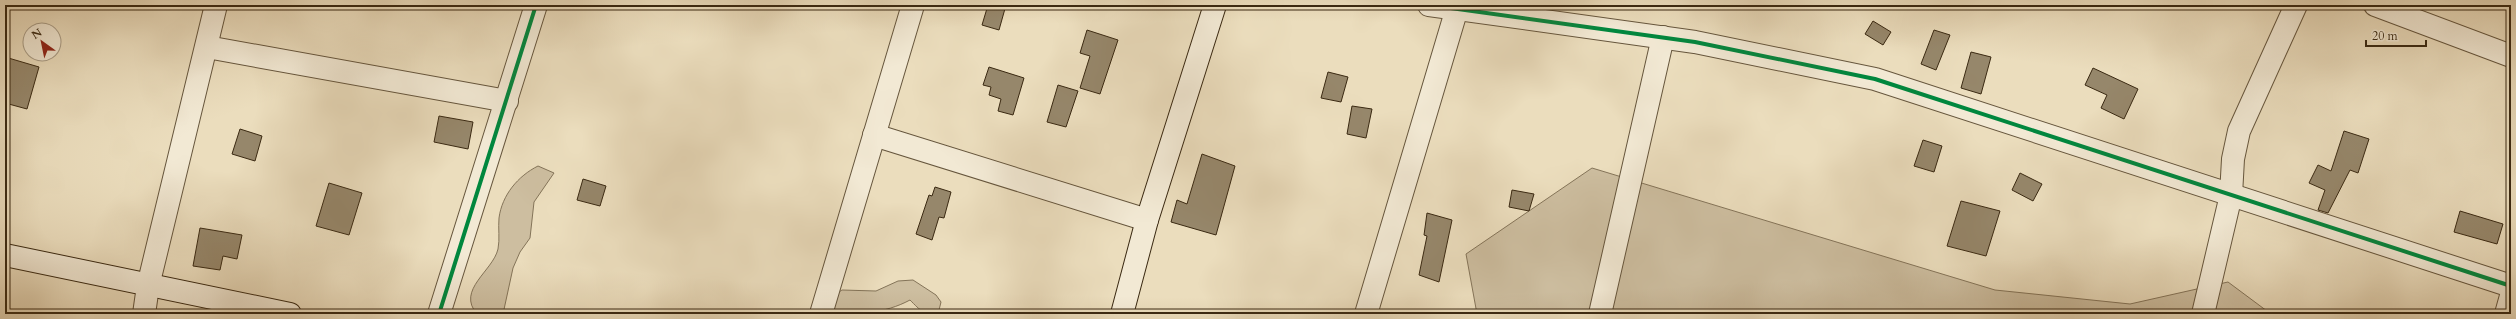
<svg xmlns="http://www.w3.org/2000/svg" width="2516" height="319" font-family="Cardo,serif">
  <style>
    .green { fill: #cdbea0; stroke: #847459 }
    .building { fill: #96876b; stroke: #3a2912 }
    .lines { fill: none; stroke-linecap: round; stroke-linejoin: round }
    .street-casing { stroke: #66563d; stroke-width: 24 }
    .secondary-casing { stroke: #3a2912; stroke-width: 24 }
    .street { stroke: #f2e9d4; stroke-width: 22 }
    .secondary { stroke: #f2e9d4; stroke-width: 22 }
    .cycleway-casing { stroke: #f2e9d4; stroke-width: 6 }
    .cycleway { stroke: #00873e; stroke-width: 4 }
  </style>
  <rect width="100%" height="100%" fill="#ebddbd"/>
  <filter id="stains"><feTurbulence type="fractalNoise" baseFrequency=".005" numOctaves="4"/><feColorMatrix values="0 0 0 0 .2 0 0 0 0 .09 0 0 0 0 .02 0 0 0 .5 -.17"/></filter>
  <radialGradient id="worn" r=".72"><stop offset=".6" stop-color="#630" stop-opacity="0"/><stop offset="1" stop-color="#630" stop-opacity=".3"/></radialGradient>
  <!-- green -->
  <g class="green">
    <path d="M538 166 554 173 534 202 530 238 520 252 513 268 503 314H477C456 290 493 271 498 249 500 239 498 228 499 218 502 195 518 176 538 166Z"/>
    <polygon points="1592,168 1995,290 2130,304 2228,282 2271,314 1477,314 1466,254"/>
    <path d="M913 280 936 295 941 302 939 310C926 318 920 310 910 300 884 314 858 314 829 314L836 294 842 290 876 291 898 281Z"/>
  </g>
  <!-- building -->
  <g class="building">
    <polygon points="988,5 1006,5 999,30 982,25"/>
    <polygon points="1873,21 1891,32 1883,45 1865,34"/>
    <polygon points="1087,30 1118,40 1100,94 1080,88 1090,56 1080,53"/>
    <polygon points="1934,30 1950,35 1936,70 1921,64"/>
    <polygon points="1971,52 1991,57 1981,94 1961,88"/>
    <polygon points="5,57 39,67 27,109 5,103"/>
    <polygon points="989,67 1024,78 1013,115 998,111 1001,99 989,95 991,87 983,85"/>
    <polygon points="2093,68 2138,89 2124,119 2101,108 2107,95 2085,85"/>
    <polygon points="1328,72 1348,77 1341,102 1321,98"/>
    <polygon points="1058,85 1078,91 1066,127 1047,122"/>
    <polygon points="1352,106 1372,109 1366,138 1347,134"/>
    <polygon points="439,116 473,122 468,149 434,142"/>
    <polygon points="240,129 262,136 255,161 232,154"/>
    <polygon points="2344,131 2369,139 2358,173 2350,170 2328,213 2318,210 2325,190 2309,183 2318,165 2331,171"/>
    <polygon points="1923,140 1942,146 1934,172 1914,166"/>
    <polygon points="1202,154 1235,166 1216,235 1171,222 1177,200 1187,204"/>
    <polygon points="2020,173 2042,184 2033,201 2012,190"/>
    <polygon points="583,179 606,186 600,206 577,200"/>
    <polygon points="329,183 362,193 349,235 316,226"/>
    <polygon points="935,187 951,192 944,218 939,217 932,240 916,234 929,195 932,196"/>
    <polygon points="1512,190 1534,194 1529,211 1509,207"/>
    <polygon points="1961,201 2000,211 1986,256 1947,246"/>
    <polygon points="2460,211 2503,224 2497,244 2454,232"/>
    <polygon points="1427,213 1452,220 1439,282 1419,275 1427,236 1424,235"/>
    <polygon points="200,228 242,235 237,259 223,256 220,270 193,266"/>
  </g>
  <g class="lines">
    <defs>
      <g id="street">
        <polyline points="1429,5 1695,42 1875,79 2511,286"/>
        <polyline points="2375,5 2511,56"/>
        <polyline points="207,47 507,101"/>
        <polyline points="874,135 1147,220"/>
        <polyline points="144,314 148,286 216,5"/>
        <polyline points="439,314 536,5"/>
        <polyline points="821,314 913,5"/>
        <polyline points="1366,314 1458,5"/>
        <polyline points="1600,314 1663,37"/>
        <polyline points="2203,314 2231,195 2233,159 2239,131 2296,5"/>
        <polyline points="2506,314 2511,296"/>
      </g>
      <g id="secondary">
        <polyline points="5,255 290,314"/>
        <polyline points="1122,314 1147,220 1215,5"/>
      </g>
    </defs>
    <!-- street casing -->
    <use href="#street" class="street-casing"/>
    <!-- secondary casing -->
    <use href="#secondary" class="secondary-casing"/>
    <!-- street -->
    <use href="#street" class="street"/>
    <!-- secondary -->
    <use href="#secondary" class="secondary"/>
    <defs>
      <g id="cycleway">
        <polyline points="1429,5 1695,42 1875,79 2511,286"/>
        <polyline points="439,314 536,5"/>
      </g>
    </defs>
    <!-- cycleway casing -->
    <use href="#cycleway" class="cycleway-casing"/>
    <!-- cycleway -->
    <use href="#cycleway" class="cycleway"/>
  </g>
  <!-- margin -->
  <rect width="2516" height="319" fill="none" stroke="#ebddbd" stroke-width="20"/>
  <rect x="6" y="6" width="2504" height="307" fill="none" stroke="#3a2912" stroke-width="2"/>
  <rect x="10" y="10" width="2496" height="299" fill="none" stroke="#3a2912"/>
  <!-- north arrow -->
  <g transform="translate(42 42) rotate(327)"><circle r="19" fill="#f2e9d4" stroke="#a89c86"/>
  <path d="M0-3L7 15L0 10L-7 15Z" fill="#8f2418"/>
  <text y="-6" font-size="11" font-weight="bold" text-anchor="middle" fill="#3a2912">N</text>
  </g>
  <!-- scale -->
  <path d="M2366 40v6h60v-6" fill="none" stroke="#3a2912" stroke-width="2"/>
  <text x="2372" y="40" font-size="12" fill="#3a2912" stroke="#f2e9d4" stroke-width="3" paint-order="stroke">20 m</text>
  <rect width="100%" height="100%" filter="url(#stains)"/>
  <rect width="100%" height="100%" fill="url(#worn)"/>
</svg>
